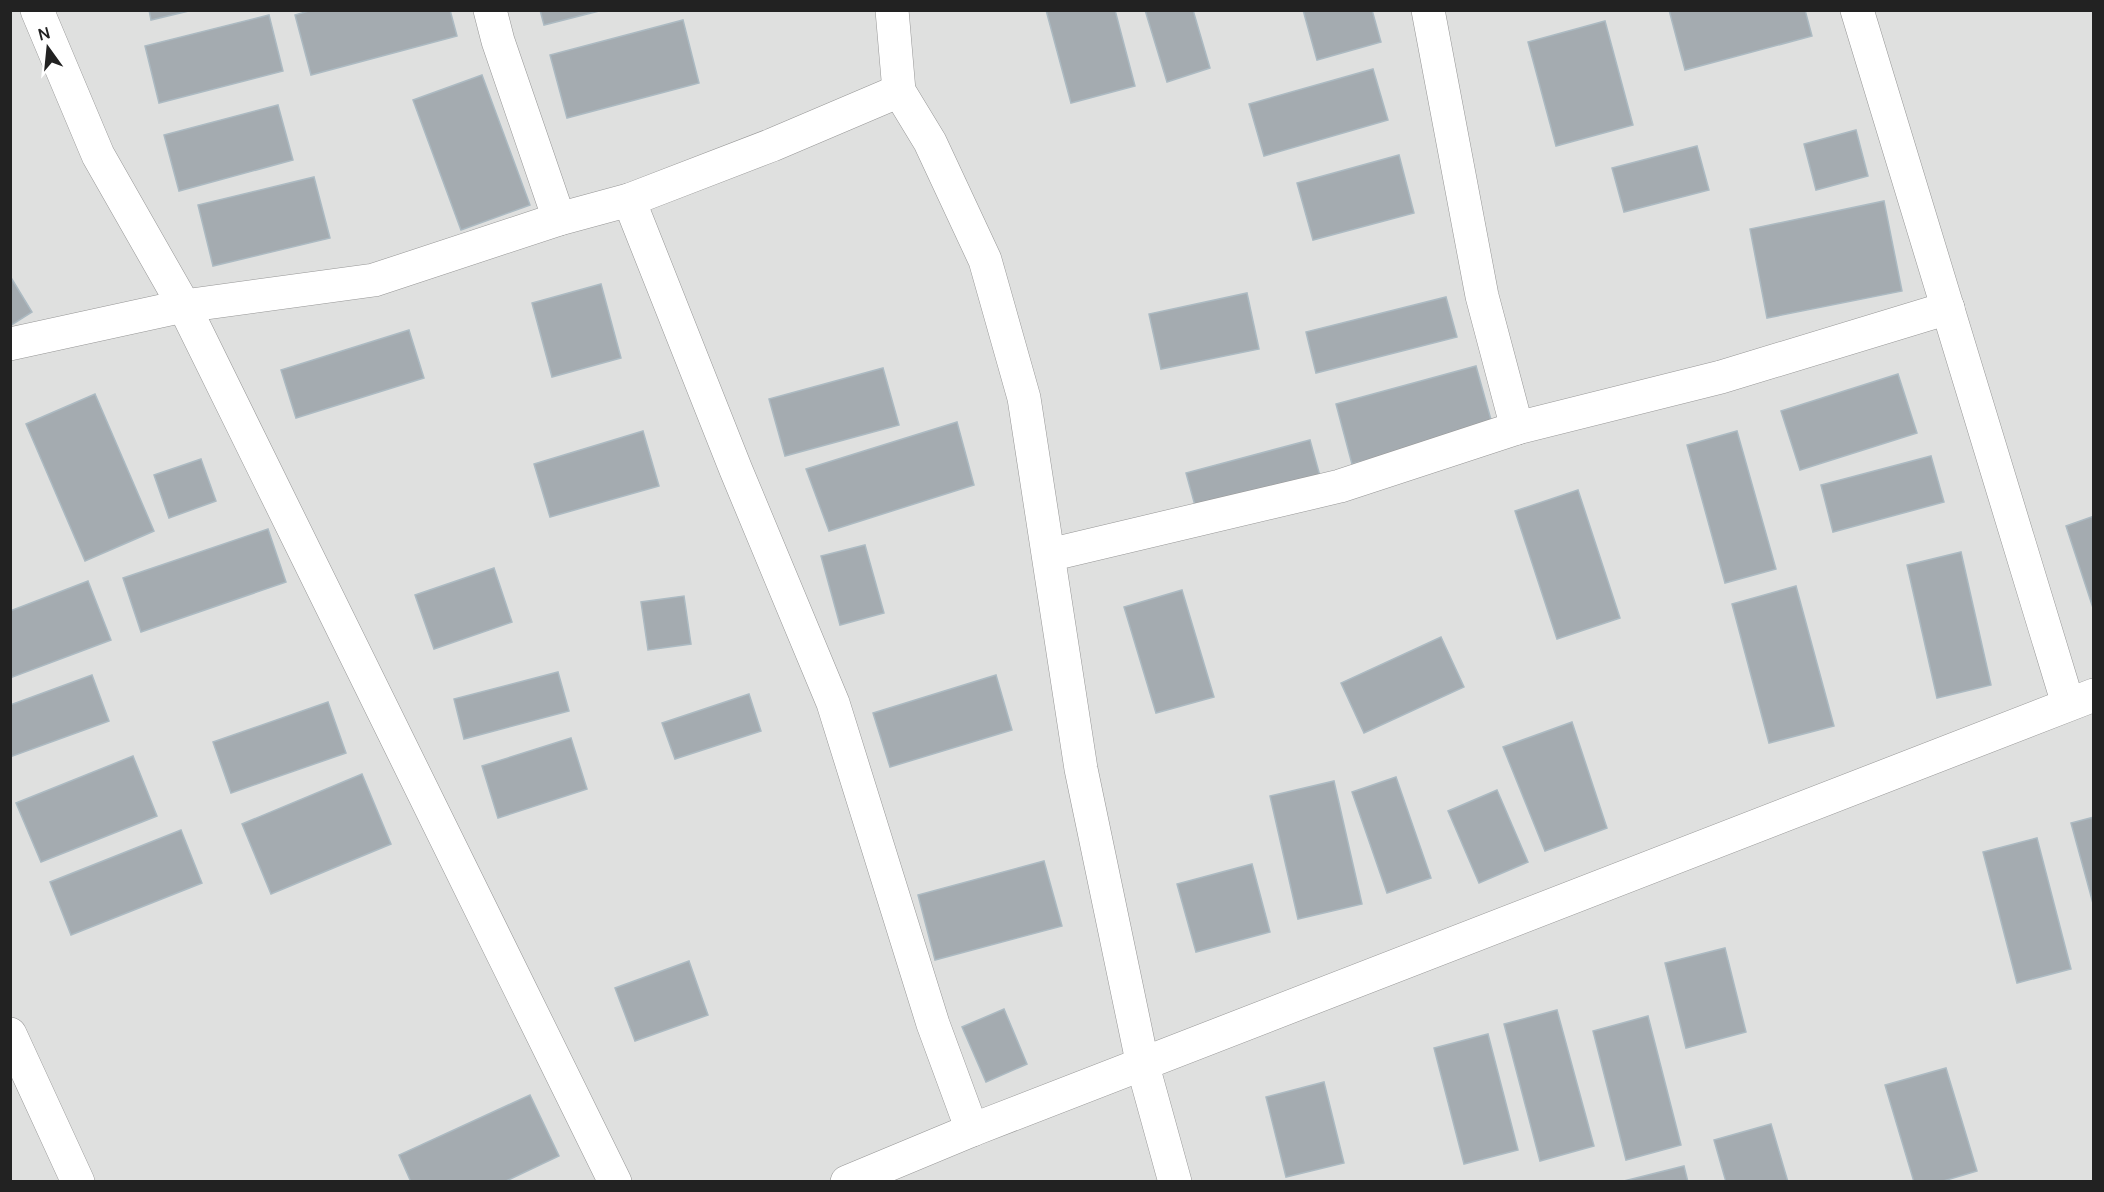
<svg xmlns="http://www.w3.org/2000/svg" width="2104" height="1192" font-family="Manrope,sans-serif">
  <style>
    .residential { fill: #dfe0df }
    .building { fill: #a4abb0; stroke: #acbac2; stroke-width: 1.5 }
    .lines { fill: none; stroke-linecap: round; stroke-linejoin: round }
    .minor-casing { stroke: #969696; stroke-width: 34 }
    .minor { stroke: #fff; stroke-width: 33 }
  </style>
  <rect width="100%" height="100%" fill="#e9ecf1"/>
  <!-- residential -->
  <rect class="residential" x="11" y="11" width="2082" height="1170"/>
  <!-- building -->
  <g class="building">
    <polygon points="149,10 193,10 151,20"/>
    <polygon points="312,10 450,10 457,36 311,75 295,15"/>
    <polygon points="540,10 603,10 544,25"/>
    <polygon points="1046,10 1115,10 1135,86 1071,103"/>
    <polygon points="1145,10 1193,10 1210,68 1167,82"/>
    <polygon points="1303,10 1372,10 1381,42 1317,60"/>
    <polygon points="1669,10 1805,10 1812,36 1685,70"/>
    <polygon points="269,15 283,71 159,103 145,46"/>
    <polygon points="683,20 699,83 567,118 550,55"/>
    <polygon points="1605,21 1633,125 1556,146 1528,42"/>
    <polygon points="1373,69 1388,120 1264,156 1249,104"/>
    <polygon points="482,75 530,205 461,230 413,100"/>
    <polygon points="278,105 293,160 179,191 164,135"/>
    <polygon points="1856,130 1868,176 1816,190 1804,144"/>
    <polygon points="1697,146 1709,190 1624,212 1612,168"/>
    <polygon points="1399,155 1414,213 1313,240 1297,183"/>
    <polygon points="314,177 330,238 213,266 198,205"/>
    <polygon points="1884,201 1902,291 1767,318 1750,229"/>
    <polygon points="10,276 32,312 10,326"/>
    <polygon points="601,284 621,358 552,377 532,303"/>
    <polygon points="1247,293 1259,349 1161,369 1149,314"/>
    <polygon points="1446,297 1457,337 1316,373 1306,332"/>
    <polygon points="409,330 424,378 296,418 281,370"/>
    <polygon points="1476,366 1493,427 1352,464 1336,404"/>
    <polygon points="883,368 899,425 785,456 769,399"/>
    <polygon points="1898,374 1917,433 1800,470 1781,411"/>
    <polygon points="95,394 154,531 85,561 26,424"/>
    <polygon points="957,422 974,485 829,531 806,469"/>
    <polygon points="643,431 659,486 550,517 534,464"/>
    <polygon points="1737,431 1776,569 1725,583 1687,445"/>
    <polygon points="1310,440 1323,487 1199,520 1186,473"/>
    <polygon points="1931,456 1944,502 1833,532 1821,485"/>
    <polygon points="201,459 216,501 169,518 154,475"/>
    <polygon points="1578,490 1620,618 1557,639 1515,511"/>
    <polygon points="2094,516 2094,611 2066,526"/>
    <polygon points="268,529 286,582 141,632 123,578"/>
    <polygon points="865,545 884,613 840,625 821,556"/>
    <polygon points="1961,552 1991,685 1937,698 1907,565"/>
    <polygon points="494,568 512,622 434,649 415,595"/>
    <polygon points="88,581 111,640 10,678 10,611"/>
    <polygon points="1796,586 1834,726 1769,743 1732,604"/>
    <polygon points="1182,590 1214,697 1156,713 1124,607"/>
    <polygon points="684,596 691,644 648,650 641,602"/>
    <polygon points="1441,637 1464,687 1364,733 1341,683"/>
    <polygon points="558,672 569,711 464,739 454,699"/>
    <polygon points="92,675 109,721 10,757 10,705"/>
    <polygon points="996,675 1012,730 890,767 873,713"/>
    <polygon points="749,694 761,731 675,759 662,723"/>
    <polygon points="328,702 346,753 231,793 213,742"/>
    <polygon points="1572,722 1607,828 1545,851 1503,747"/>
    <polygon points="571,738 587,789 498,818 482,766"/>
    <polygon points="133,756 157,816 41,862 16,803"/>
    <polygon points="362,774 391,844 271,894 242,824"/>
    <polygon points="1396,777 1431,878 1387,893 1352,792"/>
    <polygon points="1334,781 1362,904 1298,919 1270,796"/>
    <polygon points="1497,790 1528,862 1479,883 1448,811"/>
    <polygon points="2094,817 2094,907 2071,823"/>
    <polygon points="181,830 202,883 71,935 50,882"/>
    <polygon points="2037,838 2071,969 2017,983 1983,852"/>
    <polygon points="1044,861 1062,926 935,960 918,895"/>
    <polygon points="1252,864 1270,932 1196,952 1177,884"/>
    <polygon points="1725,948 1746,1032 1686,1048 1665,963"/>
    <polygon points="689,961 708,1015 635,1041 615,988"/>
    <polygon points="1004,1009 1027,1064 986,1082 962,1027"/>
    <polygon points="1557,1010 1594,1146 1540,1161 1504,1024"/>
    <polygon points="1648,1016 1681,1145 1626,1160 1593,1031"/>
    <polygon points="1488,1034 1518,1150 1464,1164 1434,1048"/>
    <polygon points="1946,1068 1977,1171 1940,1182 1914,1182 1885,1085"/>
    <polygon points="1324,1082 1344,1163 1286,1177 1266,1097"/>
    <polygon points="530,1095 559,1156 504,1182 411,1182 399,1155"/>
    <polygon points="1771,1124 1788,1182 1726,1182 1714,1140"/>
    <polygon points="1684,1166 1688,1182 1620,1182"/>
  </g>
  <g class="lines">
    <defs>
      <g id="minor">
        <polyline points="37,10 98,155 184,306 615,1182"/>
        <polyline points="490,10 498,41 559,219"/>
        <polyline points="892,10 899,91 930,142 985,260 1024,398 1081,769 1143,1066 1175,1182"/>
        <polyline points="1428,10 1482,296 1517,428"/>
        <polyline points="1857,10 2068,704"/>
        <polyline points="629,200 736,470 833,703 933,1024 972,1130"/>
        <polyline points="10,344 184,306 374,280 559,219 629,200 772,145 899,91"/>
        <polyline points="1049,555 1340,486 1517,428 1721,377 1948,308"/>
        <polyline points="10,1034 78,1182"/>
        <polyline points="847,1182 972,1130 2094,695"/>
      </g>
    </defs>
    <!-- minor casing -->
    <use href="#minor" class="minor-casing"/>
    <!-- minor -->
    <use href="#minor" class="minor"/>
  </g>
  <!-- border -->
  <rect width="2104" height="1192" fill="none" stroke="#222222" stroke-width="24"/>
  <!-- north arrow -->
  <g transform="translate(48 48) rotate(345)" stroke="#ffffff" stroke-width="4.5" paint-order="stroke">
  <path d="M0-4.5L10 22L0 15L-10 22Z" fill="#222222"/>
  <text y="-9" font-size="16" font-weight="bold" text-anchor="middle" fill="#222222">N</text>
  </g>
</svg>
